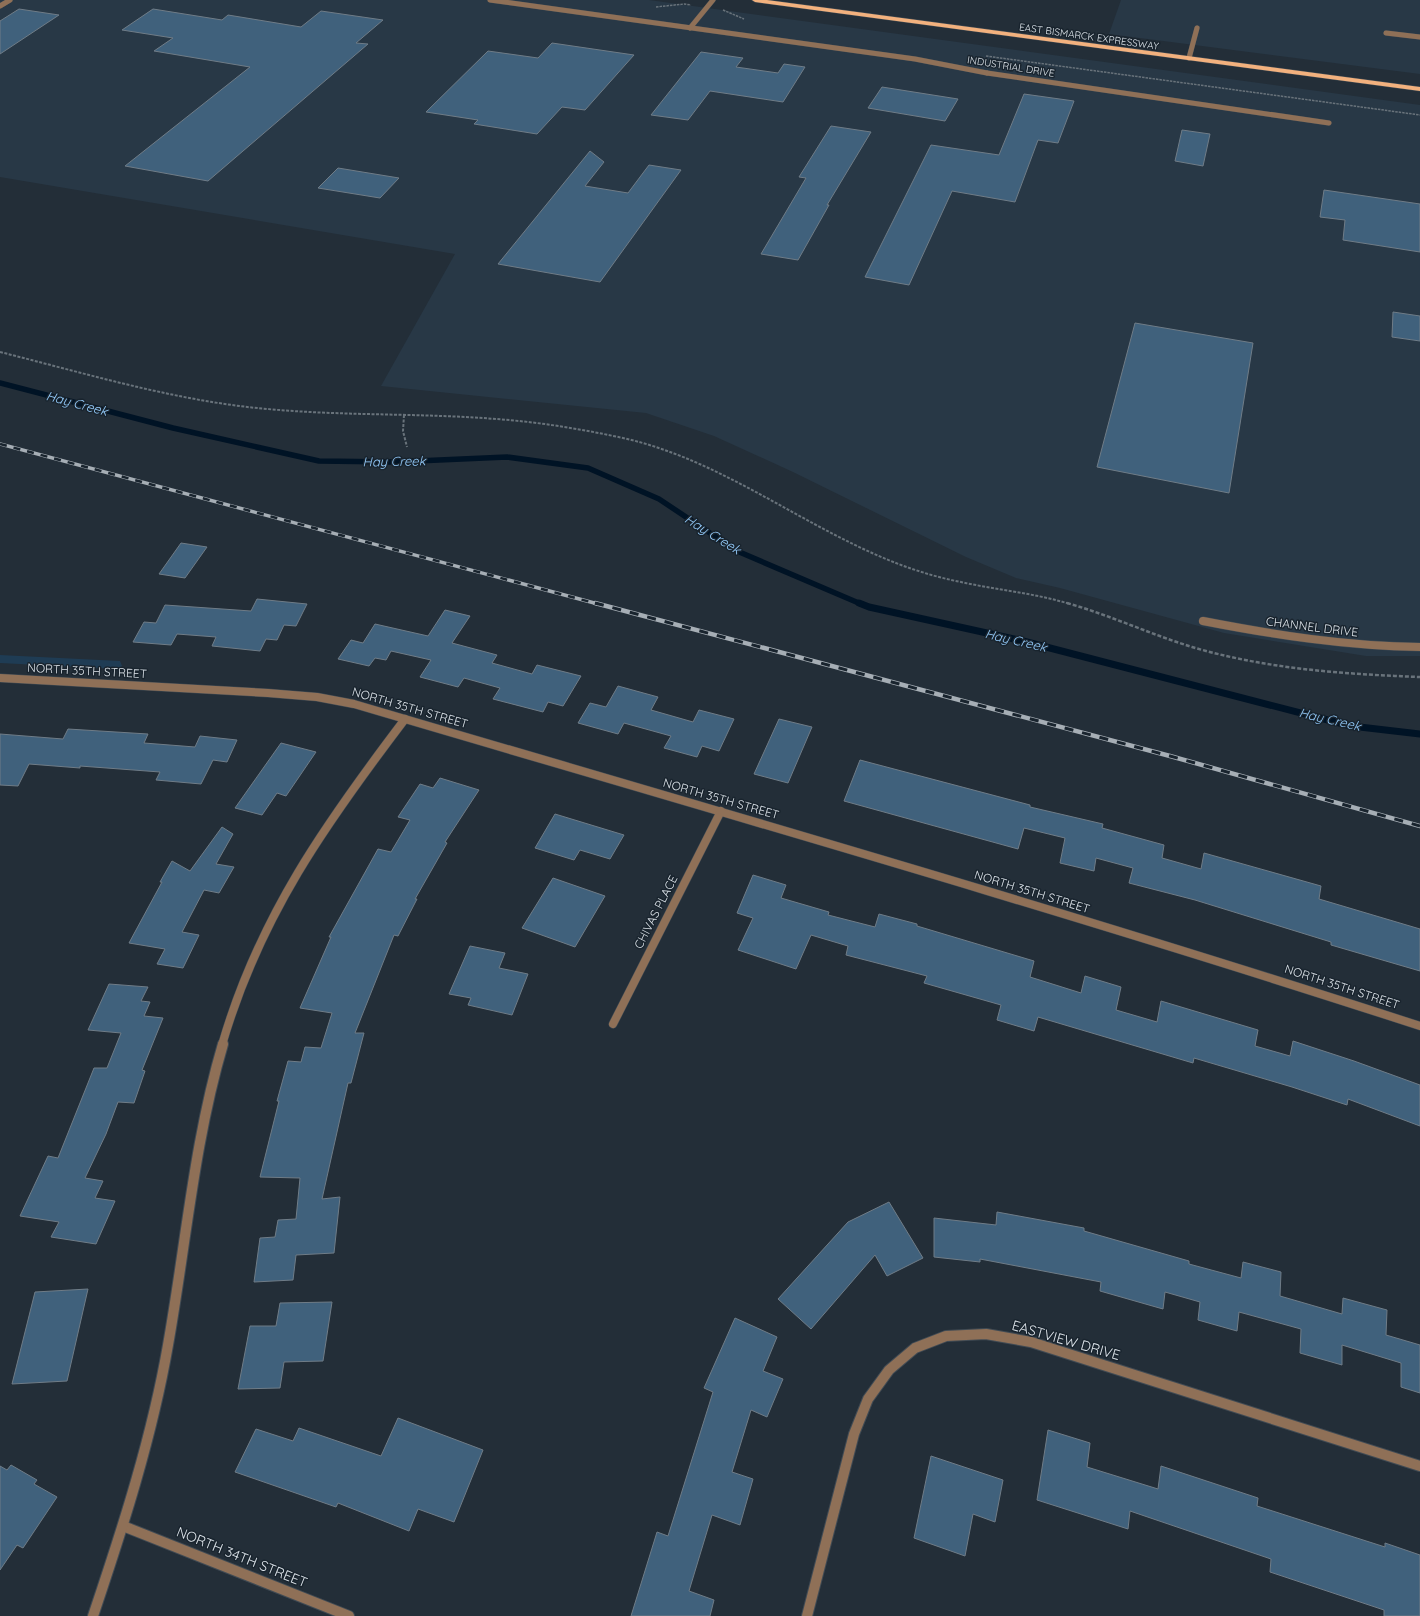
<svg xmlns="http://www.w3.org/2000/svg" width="1420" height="1616" font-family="Quicksand,sans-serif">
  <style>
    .built { fill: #283846 }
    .green { fill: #1f3c54 }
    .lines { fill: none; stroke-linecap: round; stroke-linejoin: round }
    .stream-far1 { stroke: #001325; stroke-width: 5.5 }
    .stream { stroke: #001325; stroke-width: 7 }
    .building { fill: #40617c; stroke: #6f7c87 }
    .service-casing { stroke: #414b54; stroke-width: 5.5 }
    .minor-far2-casing { stroke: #414b54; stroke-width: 5.5 }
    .minor-far1-casing { stroke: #414b54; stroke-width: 9 }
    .minor-casing { stroke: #414b54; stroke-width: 12 }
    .primary-casing { stroke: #414b54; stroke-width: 1 }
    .path-far2 { stroke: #69737b; stroke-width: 1.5; stroke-dasharray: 2.5 1; stroke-linecap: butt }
    .path-far1 { stroke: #69737b; stroke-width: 2; stroke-dasharray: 3 1.5; stroke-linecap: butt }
    .path { stroke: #69737b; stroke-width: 2.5; stroke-dasharray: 4 2; stroke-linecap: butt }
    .service { stroke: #8f7057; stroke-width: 5 }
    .minor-far2 { stroke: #8f7057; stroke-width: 5 }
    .minor-far1 { stroke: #8f7057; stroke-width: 8 }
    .minor { stroke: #8f7057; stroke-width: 10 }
    .primary { fill: #f2b17e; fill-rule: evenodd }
    .rail-far1-casing { stroke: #a6aeb5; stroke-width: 3.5 }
    .rail-casing { stroke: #a6aeb5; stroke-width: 4.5 }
    .rail-far1 { stroke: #19242e; stroke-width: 2.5; stroke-dasharray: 7; stroke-linecap: butt }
    .rail { stroke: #19242e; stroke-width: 3; stroke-dasharray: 9; stroke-linecap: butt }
    .labels { text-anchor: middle; stroke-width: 3; stroke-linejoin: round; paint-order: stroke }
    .far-street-label { font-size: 10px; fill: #dde4ea; stroke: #19242e }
    .street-label { font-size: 12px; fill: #dde4ea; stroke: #19242e }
    .water-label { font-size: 13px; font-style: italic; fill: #94cbfb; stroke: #19242e }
    .near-street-label { font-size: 14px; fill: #dde4ea; stroke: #19242e }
  </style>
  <rect width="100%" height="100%" fill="#232e38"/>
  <!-- built -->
  <g class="built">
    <polygon points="0,0 649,0 1420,105 1420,656 1366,656 1224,633 1060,588 1016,578 966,557 793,472 714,436 646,413 381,386 455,254 0,177"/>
    <polygon points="1121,0 1420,0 1420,74 1109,34"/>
  </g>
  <!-- green -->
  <polygon class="green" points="0,655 120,661 122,666 118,669 0,663"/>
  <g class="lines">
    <!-- stream-far1 -->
    <polyline class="stream-far1" points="0,383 173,428 319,461 394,462 507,457 588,468 659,499 737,551 861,604"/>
    <!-- stream -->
    <polyline class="stream" points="859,603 869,607 1023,641 1351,726 1420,734"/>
  </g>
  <!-- building -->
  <g class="building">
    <polygon points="19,9 59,15 0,54 0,21"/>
    <polygon points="153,9 222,20 228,15 301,27 321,11 383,20 356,43 368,44 208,181 125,166 250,67 154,51 173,38 122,30"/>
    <polygon points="552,43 634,55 585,110 562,107 537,134 474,124 478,120 426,112 488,51 538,58"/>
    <polygon points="701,52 743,58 736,67 778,73 784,64 805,67 783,102 710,91 688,120 651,115"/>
    <polygon points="882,87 958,99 945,121 868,108"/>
    <polygon points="1024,94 1074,101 1058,143 1038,140 1015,202 952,191 909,285 865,277 931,145 999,155"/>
    <polygon points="831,126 871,132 827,205 829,205 798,260 761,254 806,178 799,177"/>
    <polygon points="1182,130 1210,134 1203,166 1175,161"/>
    <polygon points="590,151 604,162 585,186 628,193 649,165 681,170 600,282 498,264"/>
    <polygon points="338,168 399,178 380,198 318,188"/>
    <polygon points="1324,190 1420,204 1420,252 1343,240 1345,220 1320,217"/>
    <polygon points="1393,312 1420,316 1420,341 1392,337"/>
    <polygon points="1135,323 1253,343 1229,493 1097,467"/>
    <polygon points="181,543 207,547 185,578 159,574"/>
    <polygon points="257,599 307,604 296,626 284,625 277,640 266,639 260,651 212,646 216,637 177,634 171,645 133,642 144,622 156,623 165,605 251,611"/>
    <polygon points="445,610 470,616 452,643 497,655 492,663 532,674 537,665 581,676 563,706 548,702 543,712 493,699 500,688 464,678 458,687 420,677 431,660 391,651 386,660 375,658 369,666 338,659 351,640 363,643 375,624 428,636"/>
    <polygon points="618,686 658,697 651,710 693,722 699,710 734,719 719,751 702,746 697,757 664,748 671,736 624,723 618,734 578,723 590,703 606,707"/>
    <polygon points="779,719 812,727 788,783 754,774"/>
    <polygon points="68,729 148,734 144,743 195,747 200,736 237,740 227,762 213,760 201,784 156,780 160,772 80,766 80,768 29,764 18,786 0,785 0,734 63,739"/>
    <polygon points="281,743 316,752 286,796 277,793 262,815 235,808"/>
    <polygon points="860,760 1030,805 1030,807 1103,824 1102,828 1164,845 1162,858 1201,869 1204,853 1321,886 1319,899 1420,929 1420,971 1331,945 1331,942 1195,900 1129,883 1133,868 1096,858 1094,871 1060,863 1065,838 1024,828 1018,849 844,801"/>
    <polygon points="440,778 479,790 445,842 447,843 415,899 417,899 398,936 394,935 355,1033 364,1033 351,1083 348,1083 322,1199 340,1197 334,1253 296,1255 293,1280 254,1282 260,1238 275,1237 278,1220 296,1219 300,1178 260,1177 279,1101 277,1101 288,1061 301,1062 305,1047 321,1048 332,1013 300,1008 331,937 329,937 378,849 391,852 410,820 398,817 420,784 433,788"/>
    <polygon points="555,814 624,835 610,859 580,850 574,860 535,848"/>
    <polygon points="222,827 233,834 216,864 234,867 219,893 204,890 182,932 199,935 183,968 157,964 165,949 129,943 162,882 160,882 172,861 190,871"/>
    <polygon points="753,875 786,885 781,898 829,912 828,915 875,927 879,914 917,924 917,926 1034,961 1030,977 1081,993 1085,976 1121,987 1116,1010 1157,1022 1161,1001 1258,1030 1255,1046 1290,1056 1293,1041 1354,1061 1420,1085 1420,1126 1348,1099 1347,1105 1292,1087 1194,1058 1193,1063 1038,1017 1034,1031 997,1020 1001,1005 924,983 927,976 846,955 848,946 811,935 796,969 738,950 753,918 737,913"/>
    <polygon points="553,878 605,896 575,947 522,928"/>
    <polygon points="470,946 505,953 499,968 528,974 512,1015 468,1005 471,998 449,994"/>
    <polygon points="109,984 148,987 141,1001 150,1002 144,1016 163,1018 142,1070 145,1071 134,1103 118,1102 106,1134 85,1178 103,1181 95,1198 115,1201 96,1244 51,1237 59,1222 20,1216 48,1156 58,1158 94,1068 107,1068 121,1033 88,1030"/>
    <polygon points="889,1202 923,1258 887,1276 875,1255 811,1329 778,1299 848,1222"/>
    <polygon points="997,1212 1084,1228 1084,1231 1189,1261 1189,1264 1241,1278 1243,1262 1281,1272 1280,1296 1342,1314 1343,1298 1387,1310 1386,1335 1420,1345 1420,1393 1401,1387 1401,1363 1342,1345 1342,1365 1300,1353 1301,1329 1239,1312 1237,1331 1198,1320 1200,1302 1165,1292 1163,1309 1100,1291 1101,1282 980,1259 980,1262 934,1257 934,1218 996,1225"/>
    <polygon points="88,1289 67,1381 12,1384 35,1292"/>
    <polygon points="332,1302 323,1361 284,1362 280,1388 238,1389 250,1326 276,1326 280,1303"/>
    <polygon points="735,1318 777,1337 763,1371 783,1379 767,1417 751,1410 732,1472 753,1479 740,1525 712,1515 689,1591 714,1600 710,1616 631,1616 657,1532 668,1536 713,1392 704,1388"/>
    <polygon points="398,1418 483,1450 454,1522 418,1509 409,1531 338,1503 336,1507 235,1472 256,1429 293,1441 299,1428 381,1456"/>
    <polygon points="1048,1430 1090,1443 1087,1467 1158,1489 1161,1466 1258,1498 1257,1506 1385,1547 1385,1543 1420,1555 1420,1616 1384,1616 1384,1610 1270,1572 1271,1559 1130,1511 1128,1529 1037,1500"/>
    <polygon points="931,1456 1003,1480 995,1522 973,1514 965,1556 914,1538"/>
    <polygon points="11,1465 37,1480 34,1484 57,1497 23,1548 17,1545 0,1570 0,1466 7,1470"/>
  </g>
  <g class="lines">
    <defs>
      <g id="service">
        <polyline points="0,6 10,0"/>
        <polyline points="1386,33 1420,37"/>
        <polyline points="1189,58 1197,28"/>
        <polyline points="987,73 1329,123"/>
      </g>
      <g id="minor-far2">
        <polyline points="490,0 915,59 987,73"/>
        <polyline points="690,28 713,0"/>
      </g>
      <g id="minor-far1">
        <path d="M1203 621C1275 635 1346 646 1420 647"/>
        <path d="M0 678 268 693 317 697 354 704C710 809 1067 911 1420 1026"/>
        <polyline points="613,1024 721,811"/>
        <path d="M222 1045C259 917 326 823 405 719"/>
      </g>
      <g id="minor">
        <polyline points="123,1526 349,1616"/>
        <path d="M93 1616C123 1527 152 1437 168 1345 186 1244 194 1142 223 1044"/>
        <polyline points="807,1616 854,1434 868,1399 889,1370 915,1348 946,1336 986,1334 1031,1342 1420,1466"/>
      </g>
      <polygon id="primary" points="752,0 767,0 1420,87 1420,91 755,2"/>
    </defs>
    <!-- service casing -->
    <use href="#service" class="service-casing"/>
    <!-- minor-far2 casing -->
    <use href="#minor-far2" class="minor-far2-casing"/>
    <!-- minor-far1 casing -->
    <use href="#minor-far1" class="minor-far1-casing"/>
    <!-- minor casing -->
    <use href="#minor" class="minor-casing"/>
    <!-- primary casing -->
    <use href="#primary" class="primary-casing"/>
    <!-- path-far2 -->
    <g class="path-far2">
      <polyline points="656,7 684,4 691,5"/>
      <polyline points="723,10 744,19"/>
      <polyline points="986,56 1420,115"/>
    </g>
    <!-- path-far1 -->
    <g class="path-far1">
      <path d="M0 352C88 374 176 401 267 409 343 416 420 413 496 419 539 422 581 429 623 438 718 459 797 522 886 559 910 569 935 577 961 582 997 590 1034 593 1070 604"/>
      <polyline points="404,415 403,431 407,447"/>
    </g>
    <!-- path -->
    <path class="path" d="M1067 603C1109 615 1150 634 1192 647 1266 669 1343 674 1420 677"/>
    <!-- service -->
    <use href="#service" class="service"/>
    <!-- minor-far2 -->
    <use href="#minor-far2" class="minor-far2"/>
    <!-- minor-far1 -->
    <use href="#minor-far1" class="minor-far1"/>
    <!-- minor -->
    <use href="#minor" class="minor"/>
    <!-- primary -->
    <use href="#primary" class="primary"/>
    <defs>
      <polyline id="rail-far1" points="0,444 598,604"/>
      <polyline id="rail" points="595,603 1170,756 1420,826"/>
    </defs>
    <!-- rail-far1 casing -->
    <use href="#rail-far1" class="rail-far1-casing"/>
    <!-- rail casing -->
    <use href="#rail" class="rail-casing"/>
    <!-- rail-far1 -->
    <use href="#rail-far1" class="rail-far1"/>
    <!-- rail -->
    <use href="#rail" class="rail"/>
  </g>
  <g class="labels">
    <!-- far-street labels -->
    <g class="far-street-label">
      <text transform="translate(1089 36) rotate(8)" y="4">EAST BISMARCK EXPRESSWAY</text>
      <text transform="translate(1011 66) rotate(9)" y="4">INDUSTRIAL DRIVE</text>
    </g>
    <!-- street labels -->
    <g class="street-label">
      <text transform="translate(1312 627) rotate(7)" y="4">CHANNEL DRIVE</text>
      <text transform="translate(87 671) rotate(3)" y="4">NORTH 35TH STREET</text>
      <text transform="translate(410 708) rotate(16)" y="4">NORTH 35TH STREET</text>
      <text transform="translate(721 799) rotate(16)" y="4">NORTH 35TH STREET</text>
      <text transform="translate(1032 892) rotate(17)" y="4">NORTH 35TH STREET</text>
      <text transform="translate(656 912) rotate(-63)" y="4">CHIVAS PLACE</text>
      <text transform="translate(1342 987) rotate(18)" y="4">NORTH 35TH STREET</text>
    </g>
    <!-- water labels -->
    <g class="water-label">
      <text transform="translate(77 403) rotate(15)" y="5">Hay Creek</text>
      <text transform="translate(394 461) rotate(-1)" y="5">Hay Creek</text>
      <text transform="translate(713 534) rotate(32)" y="5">Hay Creek</text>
      <text transform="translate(1016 640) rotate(13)" y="5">Hay Creek</text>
      <text transform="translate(1330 719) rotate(13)" y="5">Hay Creek</text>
    </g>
    <!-- near-street labels -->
    <g class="near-street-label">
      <text transform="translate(1066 1340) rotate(16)" y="5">EASTVIEW DRIVE</text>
      <text transform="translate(242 1557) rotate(22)" y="5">NORTH 34TH STREET</text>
    </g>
  </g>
</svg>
